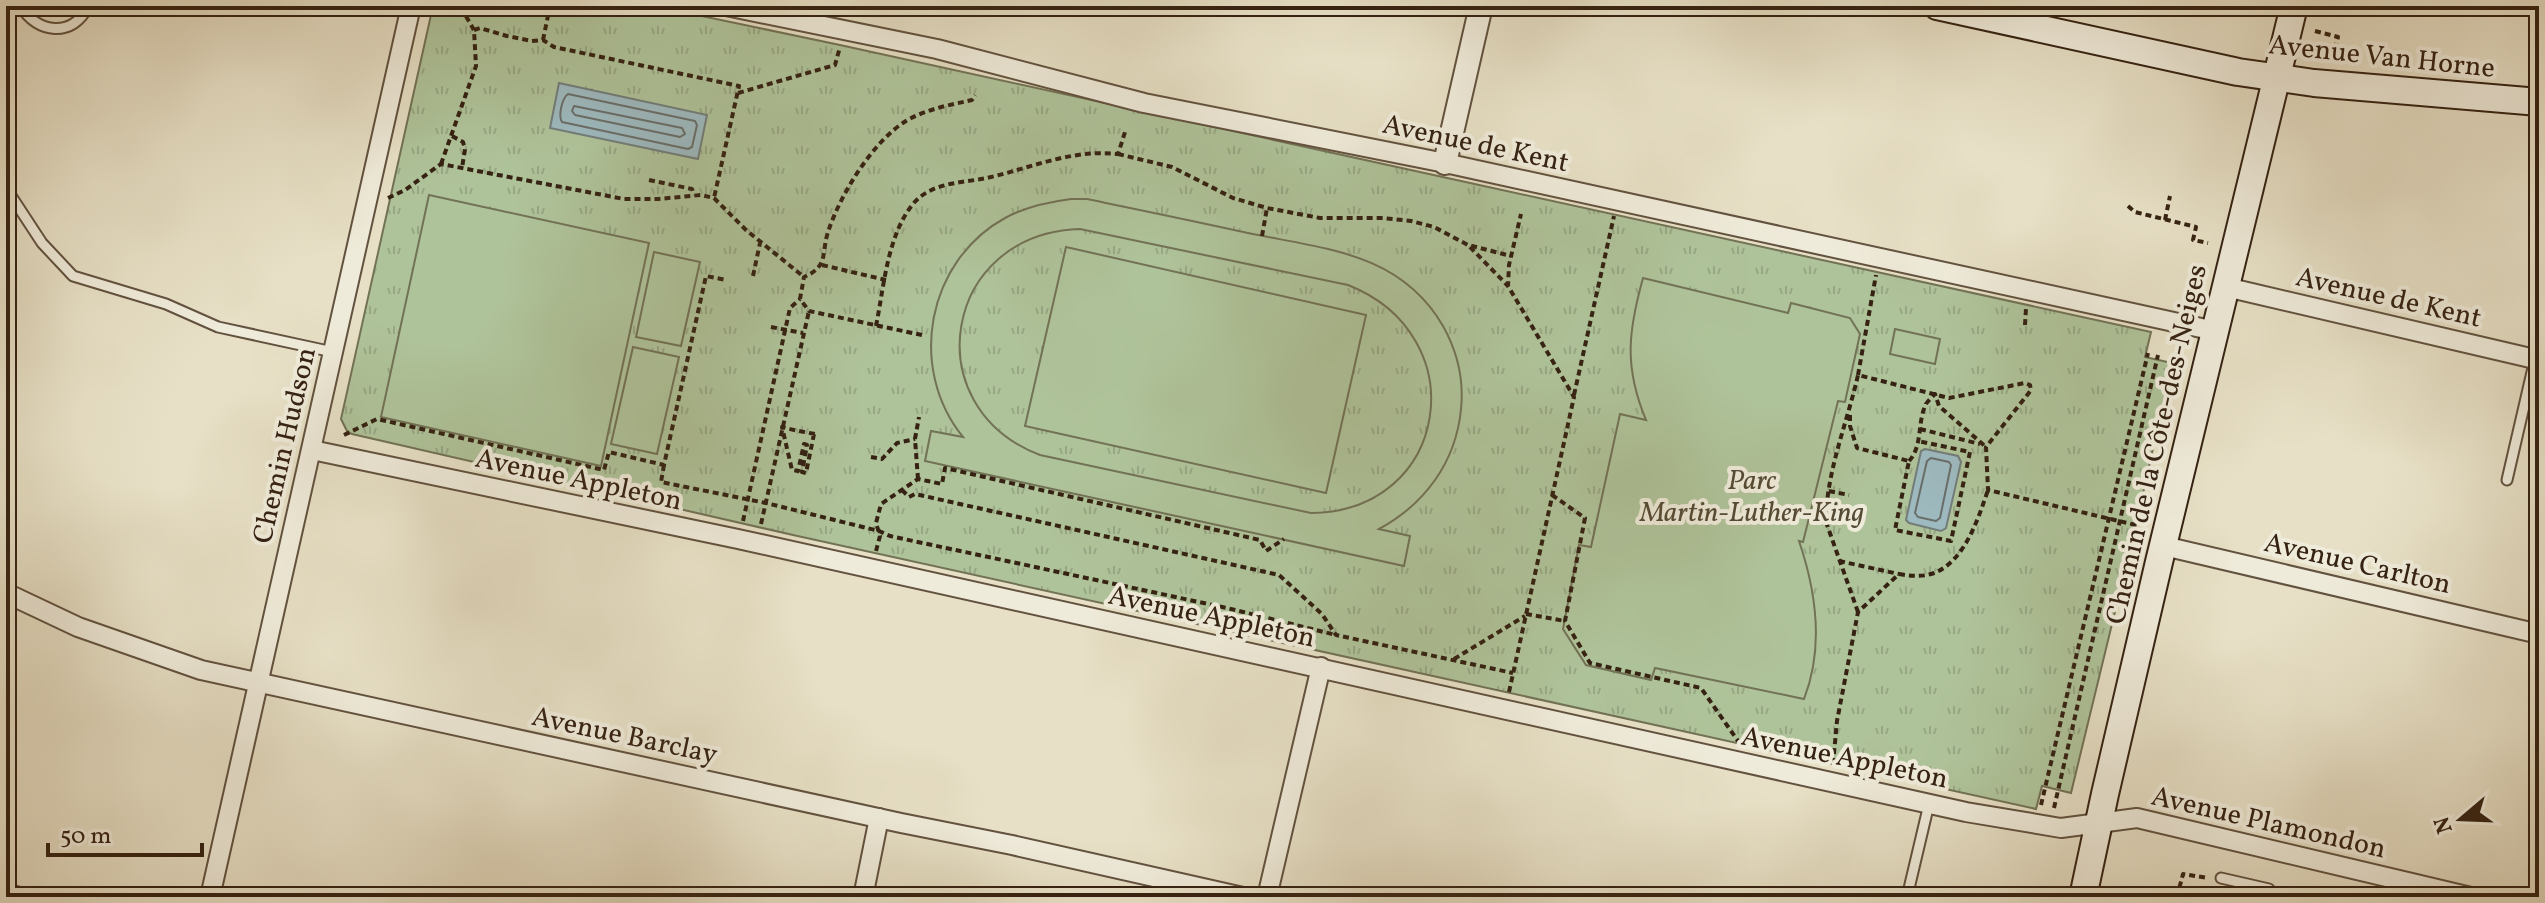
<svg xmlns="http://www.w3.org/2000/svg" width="2545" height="903" font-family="Vollkorn,serif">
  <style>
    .grass { fill: url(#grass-tufts); stroke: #727256; stroke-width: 2 }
    .garden { fill: #afc39a; stroke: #727256; stroke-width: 2; fill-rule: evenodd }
    .water { fill: #9dbac0; stroke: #737d7a; stroke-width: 2 }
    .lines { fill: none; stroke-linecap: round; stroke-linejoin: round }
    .shore { stroke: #696e69; stroke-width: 2 }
    .service-casing { stroke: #62523f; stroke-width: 13 }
    .minor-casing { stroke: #62523f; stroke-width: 22 }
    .tertiary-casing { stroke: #62523f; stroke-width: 26 }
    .secondary-casing { stroke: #352212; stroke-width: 30 }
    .path { stroke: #352212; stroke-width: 4; stroke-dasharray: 6 4; stroke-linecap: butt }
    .service { stroke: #efebda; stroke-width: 9 }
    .minor { stroke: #efebda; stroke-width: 18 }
    .tertiary { stroke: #efebda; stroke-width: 22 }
    .secondary { stroke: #efebda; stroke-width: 26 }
    .labels { text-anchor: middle; stroke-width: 8; stroke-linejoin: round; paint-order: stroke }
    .street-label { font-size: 28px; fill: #352212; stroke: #efebda }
    .park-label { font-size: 28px; font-style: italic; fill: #544a34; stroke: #efebda }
  </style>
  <defs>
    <pattern id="grass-tufts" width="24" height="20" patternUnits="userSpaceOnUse" patternTransform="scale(2)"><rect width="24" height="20" fill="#afc39a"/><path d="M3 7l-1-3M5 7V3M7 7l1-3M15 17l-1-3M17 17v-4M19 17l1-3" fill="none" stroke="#97a784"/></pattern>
  </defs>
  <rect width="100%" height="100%" fill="#e7e0c6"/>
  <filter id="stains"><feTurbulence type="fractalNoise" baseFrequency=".0025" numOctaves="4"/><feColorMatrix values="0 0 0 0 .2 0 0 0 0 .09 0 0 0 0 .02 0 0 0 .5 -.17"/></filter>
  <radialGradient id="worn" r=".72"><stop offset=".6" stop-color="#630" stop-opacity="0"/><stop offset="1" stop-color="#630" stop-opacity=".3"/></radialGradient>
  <!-- grass -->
  <polygon class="grass" points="433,6 654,6 840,45 2151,332 2145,357 2172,363 2136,525 2071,793 2042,786 2036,809 793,535 352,434 347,431 341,419"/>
  <!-- garden -->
  <g class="garden">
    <polygon points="429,195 649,243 601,466 381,417"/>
    <path d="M1071 199H1087C1140 210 1194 221 1248 233 1324 249 1400 252 1443 326 1457 351 1464 380 1461 409 1456 462 1425 504 1379 529L1410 536 1404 566 925 461 931 431 963 437C907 368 927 261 1005 218 1025 207 1048 202 1071 199ZM1080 229 1348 285C1477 336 1449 512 1311 513L1040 455C914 407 943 233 1080 229Z"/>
    <polygon points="1066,247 1366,315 1326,493 1025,426"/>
    <polygon points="654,252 700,262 681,346 636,337"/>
    <path d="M1643 278 1788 313 1791 303 1850 318 1860 334 1845 402 1838 401 1803 542 1799 541C1816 591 1824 648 1804 699L1655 668 1651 680 1586 665 1563 629 1579 545 1591 547 1620 414 1646 420C1624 367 1628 332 1643 278Z"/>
    <polygon points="1895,329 1940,339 1935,364 1890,354"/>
    <polygon points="633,347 679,357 657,454 611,444"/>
  </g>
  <!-- water -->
  <g class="water">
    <polygon points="559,83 707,115 698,159 550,128"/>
    <polygon points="1925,449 1958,456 1961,462 1946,528 1941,531 1909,523 1906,520 1921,451"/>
  </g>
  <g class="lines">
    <!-- shore -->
    <g class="shore">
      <path d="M568 94 695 121 697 125 692 147 688 149 562 122C558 116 562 98 568 94Z"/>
      <polygon points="574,106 682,128 685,134 680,137 575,115 572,111"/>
      <polygon points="1931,458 1949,462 1951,465 1940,518 1936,521 1918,517 1915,513 1927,461"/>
    </g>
    <defs>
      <g id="service">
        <path d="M21 6C36 34 74 38 88 6"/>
        <polyline points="6,188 42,243 73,276 166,304 218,327 333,352"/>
        <polyline points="2507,480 2535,359"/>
        <polyline points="2221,878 2269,889"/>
        <polyline points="1907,897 1929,804"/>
      </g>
      <g id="minor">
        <polyline points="726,6 937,49 1144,103 1445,163 2215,331"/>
        <polyline points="2226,287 2539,360"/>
        <polyline points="312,450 738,539 1966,812 2061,828 2137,818 2471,897"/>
        <polyline points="2164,546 2539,634"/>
        <polyline points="6,593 78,627 201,670 901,823 1012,845 1243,897"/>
        <polyline points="6,893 19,897"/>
        <polyline points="210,897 411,6"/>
        <polyline points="863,897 879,818"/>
        <polyline points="1267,897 1321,667"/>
      </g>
      <polyline id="tertiary" points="1445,163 1481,6"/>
      <g id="secondary">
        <polyline points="1937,6 2238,72 2314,83 2539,102"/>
        <polyline points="2083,897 2105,794 2159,562 2294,6"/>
      </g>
    </defs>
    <!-- service casing -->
    <use href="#service" class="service-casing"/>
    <!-- minor casing -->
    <use href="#minor" class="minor-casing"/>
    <!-- tertiary casing -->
    <use href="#tertiary" class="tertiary-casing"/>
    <!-- secondary casing -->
    <use href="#secondary" class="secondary-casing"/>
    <!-- path -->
    <g class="path">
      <polyline points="474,30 480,28 507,36 532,41 543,40 554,47 739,86 714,198"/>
      <polyline points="2315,31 2338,37 2332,60"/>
      <polyline points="543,40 550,6"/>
      <polyline points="738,93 835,65 840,47"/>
      <polyline points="452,136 463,142 465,149 462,168"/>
      <polyline points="1118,154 1172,167 1233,198 1267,208 1320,218 1383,218 1411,221 1434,227 1468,245 1511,256"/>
      <polyline points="441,164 476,66 474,30 460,6"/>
      <polyline points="649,180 692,189 694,195"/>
      <polyline points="388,198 405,190 441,164 624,199 658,199 701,195 714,198 746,230 804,277"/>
      <polyline points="2128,206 2135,212 2196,227 2193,240 2208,243"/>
      <polyline points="2165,220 2170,196"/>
      <polyline points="1262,236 1267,208"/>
      <polyline points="1470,247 1508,286"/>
      <polyline points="822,265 886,280"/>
      <polyline points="753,276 760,243"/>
      <polyline points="2025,325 2026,308"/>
      <path d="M876 326C884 287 887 236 913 204 931 182 962 183 987 178 1031 168 1071 149 1118 154L1126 129"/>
      <polyline points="771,327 803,333"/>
      <path d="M922 335 809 311 800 299 804 277C829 266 821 254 828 232 840 195 873 141 906 121 926 109 950 105 972 100L975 95"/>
      <polyline points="1858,375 1876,275"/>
      <polyline points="1574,395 1614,216"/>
      <polyline points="1850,415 1850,426 1857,448 1909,461 1895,530 1951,541 1970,452 1918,441"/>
      <polyline points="1920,429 1980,444"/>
      <path d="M814 434 806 473 802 472 807 445 804 444 798 471 792 470 782 427C793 430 804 432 815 434"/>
      <polyline points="344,435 377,419 604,470 609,452 664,465 706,276 726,280"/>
      <polyline points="871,457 882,459 897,443 915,439"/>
      <path d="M1909 461C1923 446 1917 422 1926 404 1926 403 1934 395 1935 394L1939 406 1986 447"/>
      <polyline points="664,465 661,482 766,503 879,531 890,536 1227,608 1336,635"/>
      <polyline points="918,479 915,439 919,417"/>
      <polyline points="902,490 909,497 915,494 1279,575 1322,614 1336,635 1513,673"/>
      <polyline points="1829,491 1849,495"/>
      <polyline points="1552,495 1585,518 1565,621 1590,663 1701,688 1738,741"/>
      <polyline points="743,521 790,308 800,299"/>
      <polyline points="761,524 809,311"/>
      <polyline points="876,551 880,536 876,523 881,504 918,479 942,484 945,468 1260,540 1266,551 1284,539"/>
      <polyline points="1839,561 1899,574"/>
      <path d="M1858 612 1826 522C1826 472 1847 424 1858 375L1949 398 2025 383 2030 385 2031 390 2028 394 1986 447 1988 490 2140 526"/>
      <polyline points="1526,614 1565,621"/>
      <polyline points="1303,645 1305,628"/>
      <polyline points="1454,659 1525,616"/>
      <polyline points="1509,692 1574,397 1508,286 1509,265 1521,214"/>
      <path d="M1833 764 1837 721 1858 612 1899 574C1910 576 1921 577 1931 574 1964 564 1978 519 1988 490"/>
      <polyline points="2041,805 2148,353"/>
      <polyline points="2054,808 2158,355"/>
      <polyline points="2109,890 2136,897"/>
      <polyline points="2177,897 2183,874 2208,878"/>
    </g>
    <!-- service -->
    <use href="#service" class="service"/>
    <!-- minor -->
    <use href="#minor" class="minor"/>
    <!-- tertiary -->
    <use href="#tertiary" class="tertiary"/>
    <!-- secondary -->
    <use href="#secondary" class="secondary"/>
  </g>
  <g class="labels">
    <!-- street labels -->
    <g class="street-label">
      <text transform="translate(2382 55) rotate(6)" y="10">Avenue Van Horne</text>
      <text transform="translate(1476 142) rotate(12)" y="10">Avenue de Kent</text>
      <text transform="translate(2389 296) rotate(13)" y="10">Avenue de Kent</text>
      <text transform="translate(2155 444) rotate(-77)" y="10">Chemin de la Côte-des-Neiges</text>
      <text transform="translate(283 445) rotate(-77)" y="10">Chemin Hudson</text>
      <text transform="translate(579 478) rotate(12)" y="10">Avenue Appleton</text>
      <text transform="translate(2358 562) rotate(13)" y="10">Avenue Carlton</text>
      <text transform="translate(1212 615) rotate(12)" y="10">Avenue Appleton</text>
      <text transform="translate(625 734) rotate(12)" y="10">Avenue Barclay</text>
      <text transform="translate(1845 756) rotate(12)" y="10">Avenue Appleton</text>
      <text transform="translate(2269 821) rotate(13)" y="10">Avenue Plamondon</text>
    </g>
    <!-- park labels -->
    <g class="park-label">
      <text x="1752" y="489">Parc<tspan x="1752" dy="32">Martin-Luther-King</tspan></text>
    </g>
  </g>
  <!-- margin -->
  <rect width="2545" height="903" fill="none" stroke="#e7e0c6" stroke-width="32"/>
  <rect x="8" y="8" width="2529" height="887" fill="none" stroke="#352212" stroke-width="4"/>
  <rect x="16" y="16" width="2513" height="871" fill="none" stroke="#352212" stroke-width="2"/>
  <!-- north arrow -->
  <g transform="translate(2461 819) rotate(251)" stroke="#efebda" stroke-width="6" paint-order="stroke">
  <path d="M0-6L14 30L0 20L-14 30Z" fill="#352212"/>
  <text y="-12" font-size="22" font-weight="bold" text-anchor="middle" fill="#352212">N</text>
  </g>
  <!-- scale -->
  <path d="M48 843v12h154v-12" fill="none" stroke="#352212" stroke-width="4"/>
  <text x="60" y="843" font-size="24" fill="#352212" stroke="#efebda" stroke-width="6" paint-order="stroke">50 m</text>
  <rect width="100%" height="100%" filter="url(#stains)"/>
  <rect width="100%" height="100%" fill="url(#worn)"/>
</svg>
